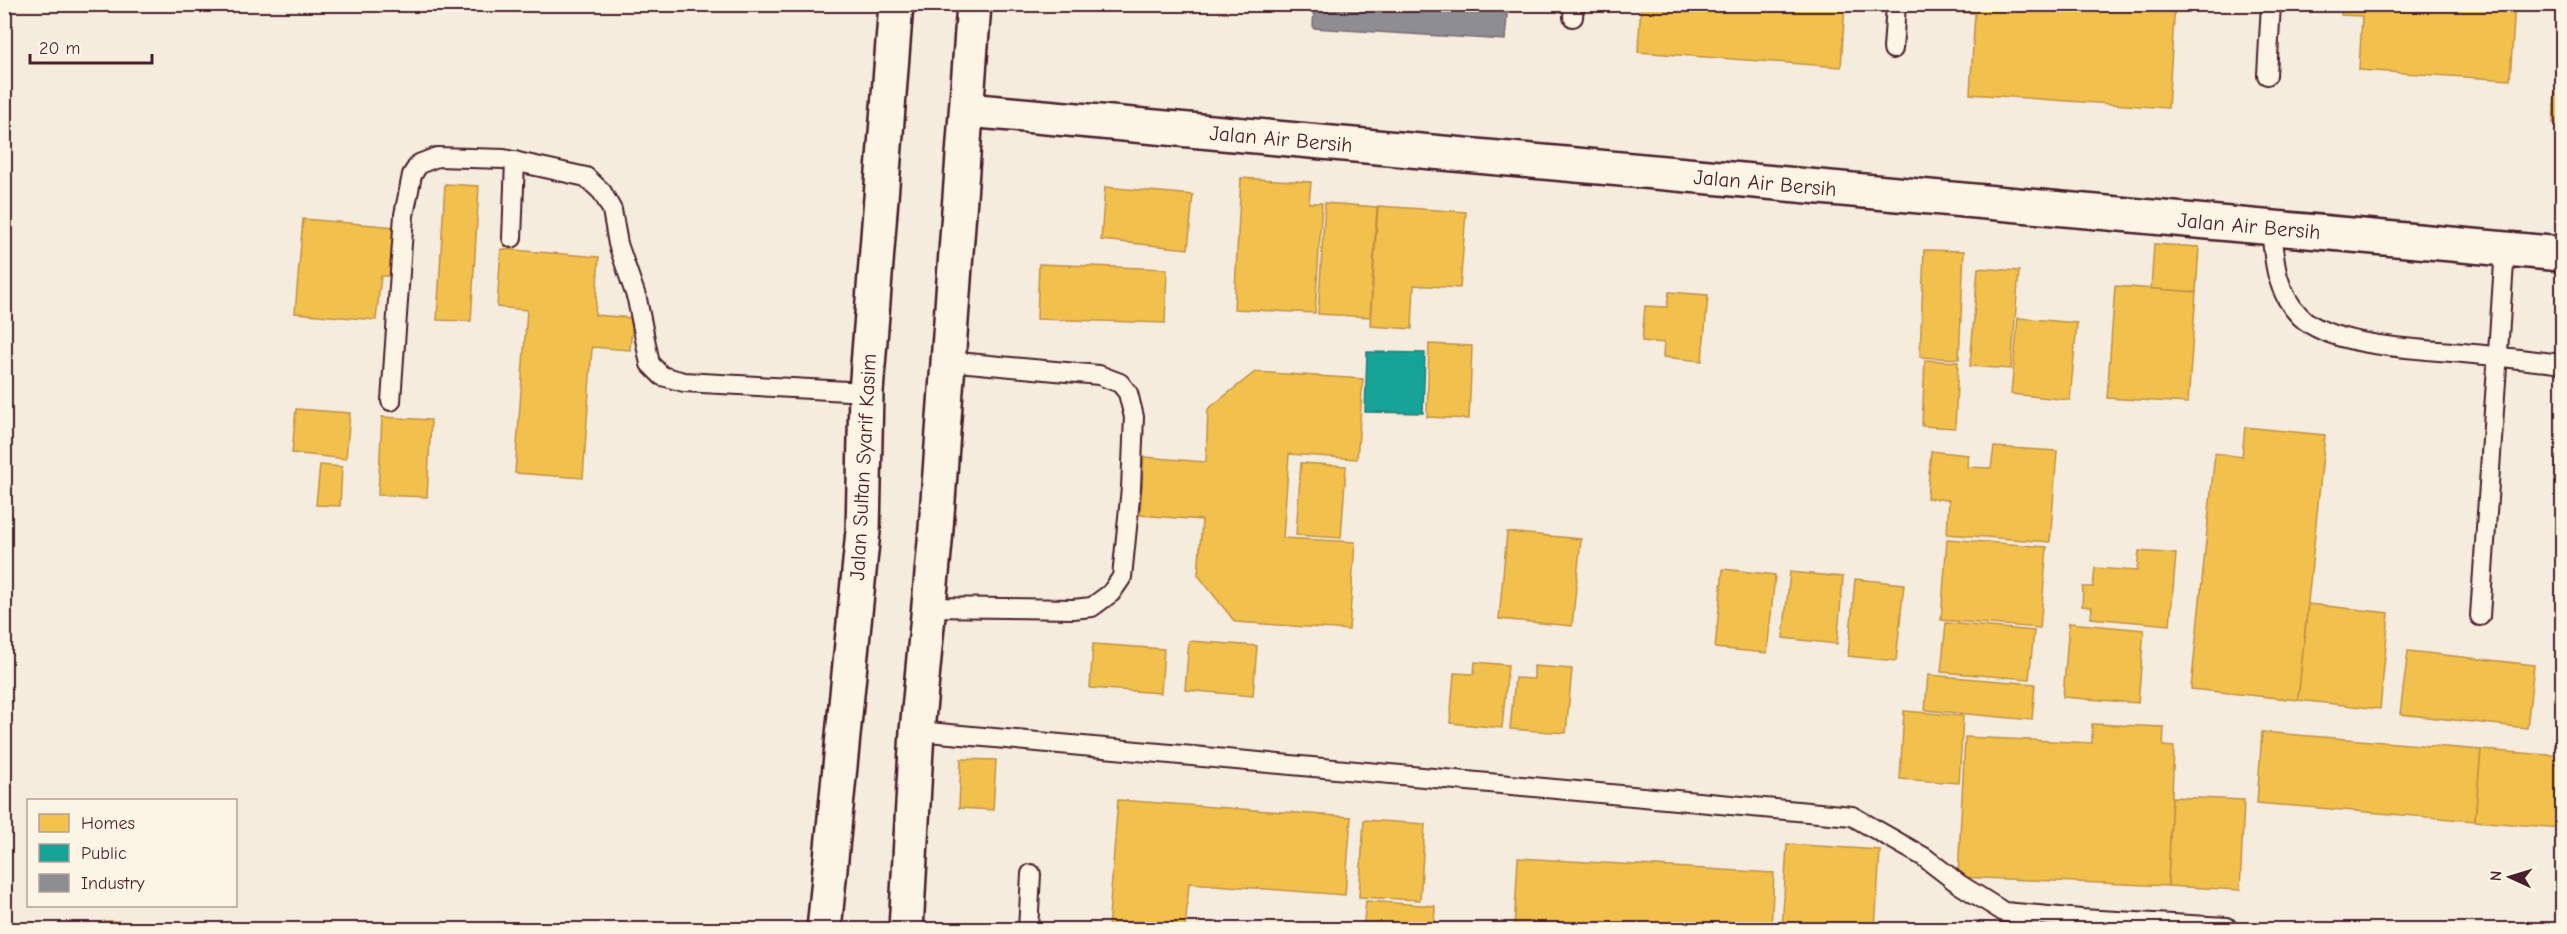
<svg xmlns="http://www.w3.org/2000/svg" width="2567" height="934" font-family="'Comic Neue',sans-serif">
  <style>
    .homes { fill: #f2c14e; stroke: #c09044; stroke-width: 1.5 }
    .public { fill: #17a398; stroke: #267b77; stroke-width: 1.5 }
    .industry { fill: #8d8d92; stroke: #796c73; stroke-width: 1.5 }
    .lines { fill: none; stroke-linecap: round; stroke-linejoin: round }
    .service-casing { stroke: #4a1f2b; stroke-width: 22 }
    .minor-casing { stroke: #4a1f2b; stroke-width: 38 }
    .tertiary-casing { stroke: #4a1f2b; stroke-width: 38 }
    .service { stroke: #fcf5e5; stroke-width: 18 }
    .minor { stroke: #fcf5e5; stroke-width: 33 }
    .tertiary { stroke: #fcf5e5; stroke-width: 33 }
    .labels { text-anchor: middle; stroke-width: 6; stroke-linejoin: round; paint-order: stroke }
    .street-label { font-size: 21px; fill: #4a1f2b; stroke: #fcf5e5 }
  </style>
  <rect width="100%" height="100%" fill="#f5ecde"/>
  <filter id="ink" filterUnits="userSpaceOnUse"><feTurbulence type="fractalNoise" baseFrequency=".0167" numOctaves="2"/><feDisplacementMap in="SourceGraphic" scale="12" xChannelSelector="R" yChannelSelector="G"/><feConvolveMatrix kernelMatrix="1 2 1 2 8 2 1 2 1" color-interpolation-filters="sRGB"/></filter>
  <g filter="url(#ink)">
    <!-- homes -->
    <g class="homes">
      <polygon points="1641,4 1845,4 1841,67 1638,52"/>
      <polygon points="1954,4 2175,4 2168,108 1970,94 1975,13 1954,12"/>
      <polygon points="2342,4 2515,4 2510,80 2359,70 2362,16 2341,15"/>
      <polygon points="2555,93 2562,94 2562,124 2553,123"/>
      <polygon points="1241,178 1311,182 1309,203 1322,203 1315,313 1234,309"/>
      <polygon points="445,184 479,186 471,321 437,320"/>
      <polygon points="1105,187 1193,195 1188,249 1101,240"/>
      <polygon points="1325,203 1377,207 1370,317 1318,314"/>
      <polygon points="1378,206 1466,212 1460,288 1414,285 1412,329 1370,326"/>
      <polygon points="303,219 396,227 392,276 381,276 376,320 295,313"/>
      <polygon points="2154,244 2199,247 2196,292 2151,289"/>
      <polygon points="501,249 599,257 595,315 633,318 630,350 592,347 583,478 515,473 527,310 497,307"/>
      <polygon points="1924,250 1964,251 1959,359 1920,357"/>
      <polygon points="1039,264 1167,269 1165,323 1037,319"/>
      <polygon points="1978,268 2019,271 2011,369 1970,366"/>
      <polygon points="2115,286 2196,292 2188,403 2107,398"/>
      <polygon points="1669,292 1708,295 1702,361 1663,357 1664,343 1642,341 1645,306 1667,307"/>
      <polygon points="2018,318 2077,323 2070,400 2011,394"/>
      <polygon points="1429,344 1472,346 1469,419 1427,417"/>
      <polygon points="1925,360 1958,362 1955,428 1922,426"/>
      <polygon points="1255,372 1363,379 1357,459 1289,454 1283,538 1355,542 1349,630 1235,622 1198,575 1202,520 1140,515 1144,457 1206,462 1208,409"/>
      <polygon points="296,409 350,413 346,459 292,453"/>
      <polygon points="382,417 431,420 427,497 378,495"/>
      <polygon points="2245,427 2325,435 2298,700 2191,689 2215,453 2242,457"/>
      <polygon points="1994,447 2057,451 2050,542 1947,534 1949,500 1927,498 1931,451 1968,455 1967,467 1991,468"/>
      <polygon points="1301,463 1346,466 1341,538 1296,535"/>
      <polygon points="320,465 342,467 340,506 316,505"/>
      <polygon points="1507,532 1581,539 1572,626 1499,619"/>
      <polygon points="1947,539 2047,547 2040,628 1941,620"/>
      <polygon points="2139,551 2176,554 2170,625 2091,618 2092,607 2082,606 2083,587 2093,587 2095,568 2137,571"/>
      <polygon points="1723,569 1775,575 1767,653 1715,648"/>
      <polygon points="1790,572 1843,577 1837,644 1783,638"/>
      <polygon points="1855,579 1904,584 1896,661 1848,656"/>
      <polygon points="2308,604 2389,613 2380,709 2298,700"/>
      <polygon points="1946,623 2034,631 2029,679 1941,672"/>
      <polygon points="2069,623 2144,630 2138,703 2063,697"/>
      <polygon points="2562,624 2562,652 2560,652"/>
      <polygon points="1189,641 1257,646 1253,696 1185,690"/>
      <polygon points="1093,644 1164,649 1161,693 1090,688"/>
      <polygon points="2408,651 2534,665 2527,728 2400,714"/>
      <polygon points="1475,662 1508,665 1502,728 1450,723 1454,673 1474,674"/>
      <polygon points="1534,666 1572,669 1566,733 1510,729 1515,678 1534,679"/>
      <polygon points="1928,675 2035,684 2032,720 1925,710"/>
      <polygon points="1904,711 1963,716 1959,783 1900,779"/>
      <polygon points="2092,724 2164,727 2163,746 2174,747 2168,886 1958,877 1965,737 2092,743"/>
      <polygon points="2262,732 2481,750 2475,821 2257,803"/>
      <polygon points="2481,750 2562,756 2562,828 2475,821"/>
      <polygon points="961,759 996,760 993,810 959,808"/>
      <polygon points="2172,797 2244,800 2240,890 2168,886"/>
      <polygon points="1118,800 1351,817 1345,895 1189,883 1185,930 1108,930"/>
      <polygon points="1364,820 1425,824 1420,900 1359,897"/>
      <polygon points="1787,844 1880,850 1875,930 1782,930"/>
      <polygon points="1518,858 1774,873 1771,930 1514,930"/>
      <polygon points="1366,901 1435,906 1434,930 1363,930"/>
      <polygon points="104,921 137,922 136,930 103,930"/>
    </g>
    <!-- public -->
    <polygon class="public" points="1367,352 1425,353 1423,413 1365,412"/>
    <!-- industry -->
    <polygon class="industry" points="1314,4 1508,4 1505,40 1313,28"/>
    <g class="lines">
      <defs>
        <g id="service">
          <polyline points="1573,17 1574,4"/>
          <polyline points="1893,49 1896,4"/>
          <polyline points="2267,75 2271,4"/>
          <path d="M2271 228C2274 261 2276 292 2300 316 2330 347 2421 349 2463 353 2496 356 2529 360 2562 364"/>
          <polyline points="512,238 515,161"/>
          <polyline points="391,401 404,215 412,175 419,164 437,157 504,159 586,177 602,192 612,210 618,244 637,299 650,364 662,376 684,382 866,392"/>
          <polyline points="928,607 1073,609 1092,607 1111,593 1122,577 1131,488 1134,417 1128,393 1120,383 1099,375 947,361"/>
          <polyline points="2480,616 2505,249"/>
          <polyline points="917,731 1852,816 1924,857 1959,884 2004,912 2081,919 2227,927"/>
          <polyline points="1028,930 1031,874"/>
        </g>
        <polyline id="minor" points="967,110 2562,254"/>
        <g id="tertiary">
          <polyline points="824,930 863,531 866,392 896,4"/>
          <polyline points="906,930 917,731 935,542 974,4"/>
        </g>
      </defs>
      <!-- service casing -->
      <use href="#service" class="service-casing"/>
      <!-- minor casing -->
      <use href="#minor" class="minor-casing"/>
      <!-- tertiary casing -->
      <use href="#tertiary" class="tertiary-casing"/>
      <!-- service -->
      <use href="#service" class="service"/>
      <!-- minor -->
      <use href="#minor" class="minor"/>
      <!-- tertiary -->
      <use href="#tertiary" class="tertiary"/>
    </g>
  </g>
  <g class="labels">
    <!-- street labels -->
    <g class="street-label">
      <text transform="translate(1281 139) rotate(5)" y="7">Jalan Air Bersih</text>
      <text transform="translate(1765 183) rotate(5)" y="7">Jalan Air Bersih</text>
      <text transform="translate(2249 226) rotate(5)" y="7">Jalan Air Bersih</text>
      <text transform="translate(863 467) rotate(-87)" y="7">Jalan Sultan Syarif Kasim</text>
    </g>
  </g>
  <!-- margin -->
  <rect width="2567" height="934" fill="none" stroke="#fcf5e5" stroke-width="24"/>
  <rect x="12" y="12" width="2543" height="910" fill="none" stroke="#4a1f2b" stroke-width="2" filter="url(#ink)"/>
  <!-- legend -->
  <rect x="27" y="799" width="210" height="108" fill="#fcf5e5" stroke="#b59f9b" stroke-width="1.5"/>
  <rect x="39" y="814" width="30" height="18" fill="#f2c14e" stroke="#b59f9b" stroke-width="1.5"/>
  <text x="81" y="829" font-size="18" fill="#4a1f2b">Homes</text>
  <rect x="39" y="844" width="30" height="18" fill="#17a398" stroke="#b59f9b" stroke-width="1.5"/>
  <text x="81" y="859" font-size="18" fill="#4a1f2b">Public</text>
  <rect x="39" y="874" width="30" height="18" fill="#8d8d92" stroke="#b59f9b" stroke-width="1.5"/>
  <text x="81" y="889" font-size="18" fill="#4a1f2b">Industry</text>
  <!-- north arrow -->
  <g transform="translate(2510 877) rotate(274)" stroke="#fcf5e5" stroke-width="4.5" paint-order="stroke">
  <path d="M0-4.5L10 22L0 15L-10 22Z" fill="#4a1f2b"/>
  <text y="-9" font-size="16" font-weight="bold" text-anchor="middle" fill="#4a1f2b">N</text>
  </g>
  <!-- scale -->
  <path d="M30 54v9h122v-9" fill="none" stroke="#4a1f2b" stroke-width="3"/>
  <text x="39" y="54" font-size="18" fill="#4a1f2b" stroke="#fcf5e5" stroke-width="4.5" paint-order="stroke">20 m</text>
</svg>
